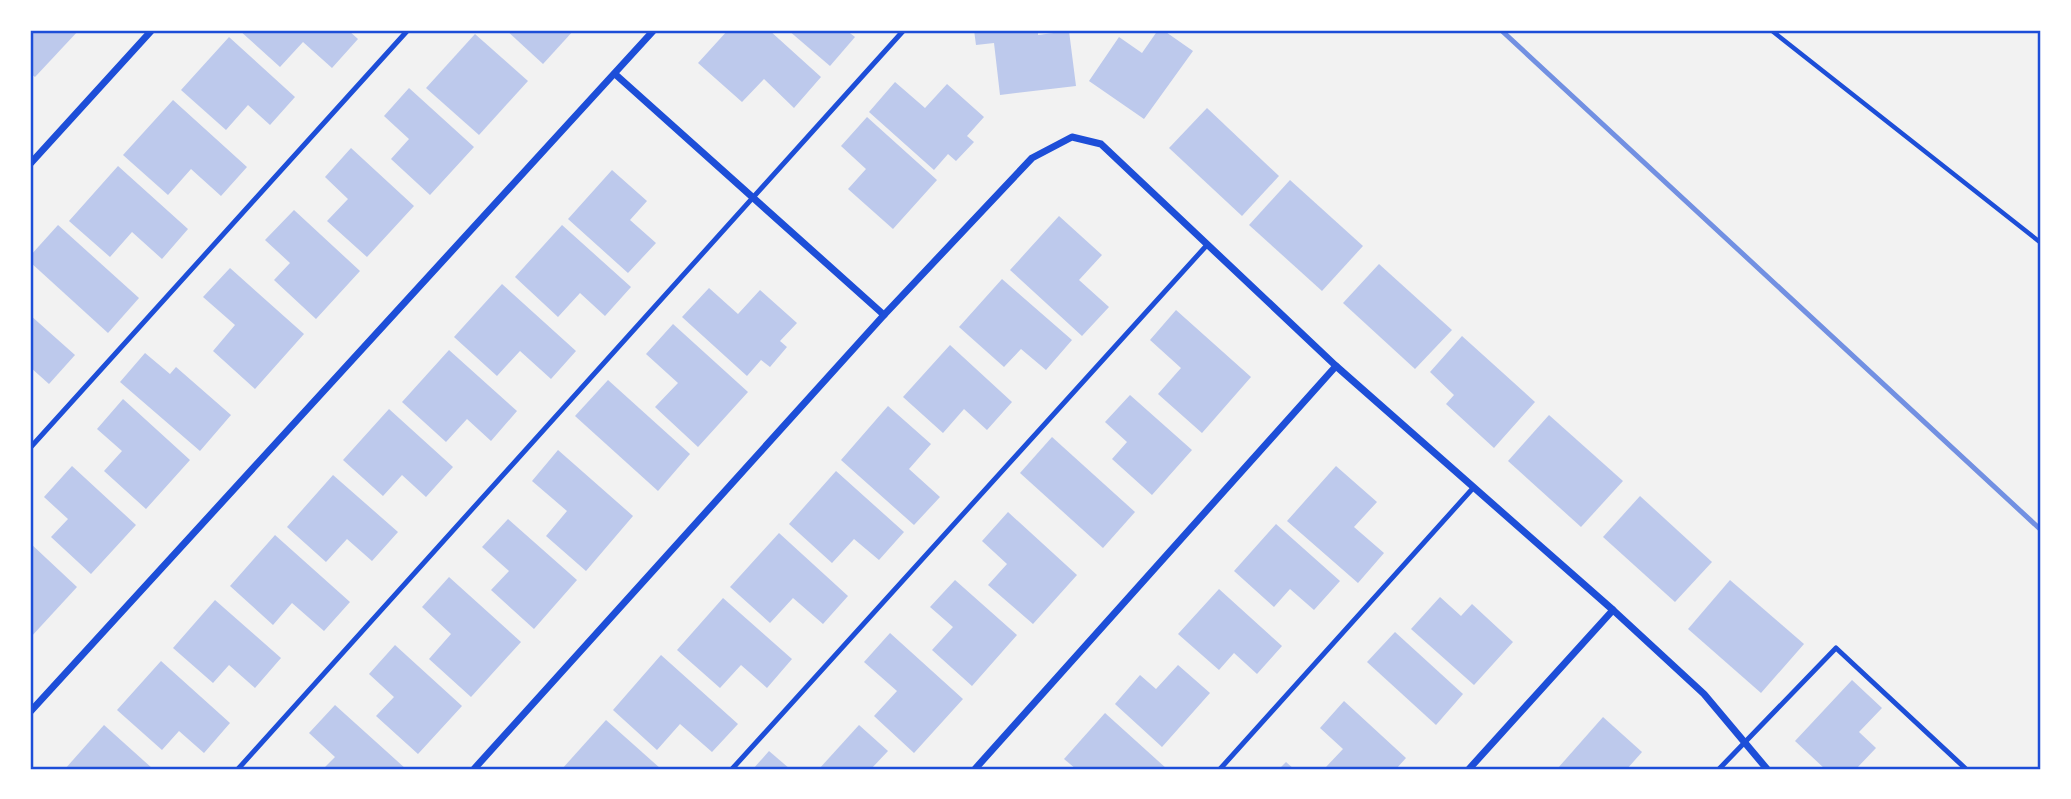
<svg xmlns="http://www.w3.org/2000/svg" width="2071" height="799" font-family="'PT Serif',serif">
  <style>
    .building { fill: #bdc9ec }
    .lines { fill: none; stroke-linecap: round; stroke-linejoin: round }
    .path { stroke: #1d4ed8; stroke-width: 4.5 }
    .service { stroke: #1d4ed8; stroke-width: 5 }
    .minor { stroke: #1d4ed8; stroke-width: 7 }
    .rail { stroke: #7290e2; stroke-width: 5 }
    .neatline { fill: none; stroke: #1d4ed8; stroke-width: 2.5 }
  </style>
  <rect width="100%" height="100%" fill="#f2f2f2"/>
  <!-- building -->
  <g class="building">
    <polygon points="30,30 79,30 35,77 30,73"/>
    <polygon points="239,30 348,30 358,39 332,68 303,42 280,67"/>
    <polygon points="506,30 574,30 543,64"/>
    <polygon points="728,30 769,30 821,77 794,108 764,79 742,102 698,63"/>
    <polygon points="788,30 846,30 855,37 830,66"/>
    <polygon points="974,30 1038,30 1038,35 1069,31 1076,86 1000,95 994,43 976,45"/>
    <polygon points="1158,30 1163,30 1193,51 1144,119 1089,81 1119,37 1142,53"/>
    <polygon points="475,34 528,81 479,135 426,88"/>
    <polygon points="229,37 295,97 270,125 248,105 226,130 181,90"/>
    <polygon points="895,82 925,108 947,84 984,117 967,136 974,142 956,161 948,154 934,170 869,112"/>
    <polygon points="409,88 474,147 430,195 391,159 409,139 384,116"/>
    <polygon points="173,100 247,167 221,196 191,169 168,195 123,155"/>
    <polygon points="1207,108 1279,176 1242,216 1169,148"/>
    <polygon points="867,117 937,180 893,229 848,189 866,169 841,146"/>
    <polygon points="351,148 414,206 367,257 327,221 348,199 325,177"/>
    <polygon points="118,166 188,229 162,259 132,232 110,257 69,221"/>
    <polygon points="612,170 647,201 630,220 656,243 628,273 568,219"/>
    <polygon points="1290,180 1363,246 1322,291 1249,225"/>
    <polygon points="294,210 360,271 316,319 274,280 290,263 265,240"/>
    <polygon points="1059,216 1102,255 1079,280 1109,307 1082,336 1010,270"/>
    <polygon points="58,225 139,298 108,333 30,262 30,256"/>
    <polygon points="562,225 631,287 605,316 580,293 558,317 515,277"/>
    <polygon points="1379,264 1452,330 1415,369 1343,303"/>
    <polygon points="230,268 304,334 255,389 213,351 235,325 203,297"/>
    <polygon points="1002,279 1072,340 1046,370 1021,349 1004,367 959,327"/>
    <polygon points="502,284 576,351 551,379 520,351 497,376 454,337"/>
    <polygon points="709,288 738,314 760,290 797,323 780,341 787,347 770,367 761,360 747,376 682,317"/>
    <polygon points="1176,310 1251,377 1202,433 1158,394 1181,368 1150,340"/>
    <polygon points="30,315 75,355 49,384 30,367"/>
    <polygon points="673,324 748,392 698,447 655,407 678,383 646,354"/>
    <polygon points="1462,336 1535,402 1494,448 1446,404 1454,395 1430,372"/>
    <polygon points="950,345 1012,402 987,430 964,409 943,433 903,397"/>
    <polygon points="449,350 517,411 491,441 467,419 446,442 402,402"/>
    <polygon points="145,353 170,374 176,367 231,415 200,451 120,382"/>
    <polygon points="608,380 690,454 658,491 575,416"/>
    <polygon points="1130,395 1192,450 1152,495 1112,459 1127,442 1105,422"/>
    <polygon points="123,399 190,460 146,509 104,471 122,451 97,429"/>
    <polygon points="888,406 931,444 909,469 940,497 914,525 841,460"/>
    <polygon points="389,409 453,467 426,497 402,475 383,496 343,460"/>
    <polygon points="1549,415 1623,481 1581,527 1508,461"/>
    <polygon points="1052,437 1135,512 1103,548 1020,473"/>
    <polygon points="558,450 633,516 586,571 546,536 567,511 532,481"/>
    <polygon points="72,466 136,525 91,574 51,537 68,519 44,497"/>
    <polygon points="1336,466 1377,502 1354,527 1384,553 1358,583 1287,521"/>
    <polygon points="836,471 904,532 879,560 854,539 832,563 789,524"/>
    <polygon points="333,475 398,532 372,561 347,539 326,562 287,527"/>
    <polygon points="1640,496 1712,562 1675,602 1603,537"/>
    <polygon points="1008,512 1077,575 1033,624 988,585 1007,564 982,541"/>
    <polygon points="508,519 577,580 534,629 491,590 509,571 482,547"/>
    <polygon points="1276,524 1340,581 1314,610 1290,589 1274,607 1234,571"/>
    <polygon points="779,533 848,596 823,624 793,598 770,623 730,587"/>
    <polygon points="275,535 350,602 324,631 292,603 273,625 230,586"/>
    <polygon points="30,543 77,587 30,638"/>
    <polygon points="449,577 521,642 471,697 429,659 451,634 422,607"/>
    <polygon points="955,580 1017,635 972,686 932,650 953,627 930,607"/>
    <polygon points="1730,580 1804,644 1761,693 1688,629"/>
    <polygon points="1219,589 1282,646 1257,674 1234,653 1219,670 1178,634"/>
    <polygon points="1440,597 1461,616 1472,604 1513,642 1474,685 1411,629"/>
    <polygon points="723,598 792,659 767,688 741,665 720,688 677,650"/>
    <polygon points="215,600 281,658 255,688 229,665 213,683 173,648"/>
    <polygon points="1395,632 1463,694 1436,725 1367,662"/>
    <polygon points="890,633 963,699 914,753 874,716 897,691 864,662"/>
    <polygon points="395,645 462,706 418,754 376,716 394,697 369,674"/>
    <polygon points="661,655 738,724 712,752 680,724 657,750 613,710"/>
    <polygon points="161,661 230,723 204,753 179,731 162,750 117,710"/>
    <polygon points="1178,665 1210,693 1162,747 1115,704 1140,675 1156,689"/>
    <polygon points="1852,680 1882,708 1859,732 1876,748 1856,769 1825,769 1795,741"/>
    <polygon points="1344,701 1406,758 1396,769 1329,769 1326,767 1343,749 1320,728"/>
    <polygon points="335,705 406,769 323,769 335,757 309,733"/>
    <polygon points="1105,713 1167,769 1076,769 1064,759"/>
    <polygon points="1603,717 1642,752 1627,769 1559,769 1558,768"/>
    <polygon points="606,720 661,769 562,769"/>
    <polygon points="104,725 153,769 65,769"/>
    <polygon points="859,725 888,751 871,769 819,769"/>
    <polygon points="769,751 790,769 753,769"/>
    <polygon points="1286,762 1294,769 1279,769"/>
  </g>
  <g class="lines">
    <!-- path -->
    <polyline class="path" points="1771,30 2041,243"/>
    <!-- service -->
    <g class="service">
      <polyline points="30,448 408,30"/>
      <polyline points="238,769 904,30"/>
      <polyline points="732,769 1207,245"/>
      <polyline points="1220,769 1474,487"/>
      <polyline points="1719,769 1836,648 1966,769"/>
    </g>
    <!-- minor -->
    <g class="minor">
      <polyline points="615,74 884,315"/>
      <polyline points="30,164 152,30"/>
      <polyline points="30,712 654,30"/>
      <polyline points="474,769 884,315 1032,158 1072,137 1101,144 1336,366 1613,610 1704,694 1767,769"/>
      <polyline points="975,769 1336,366"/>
      <polyline points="1469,769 1613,610"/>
    </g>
    <!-- rail -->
    <polyline class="rail" points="1501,30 2041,530"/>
  </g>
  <!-- border -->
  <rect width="2071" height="799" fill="none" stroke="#ffffff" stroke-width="63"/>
  <rect x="32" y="32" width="2007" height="736" class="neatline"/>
</svg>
